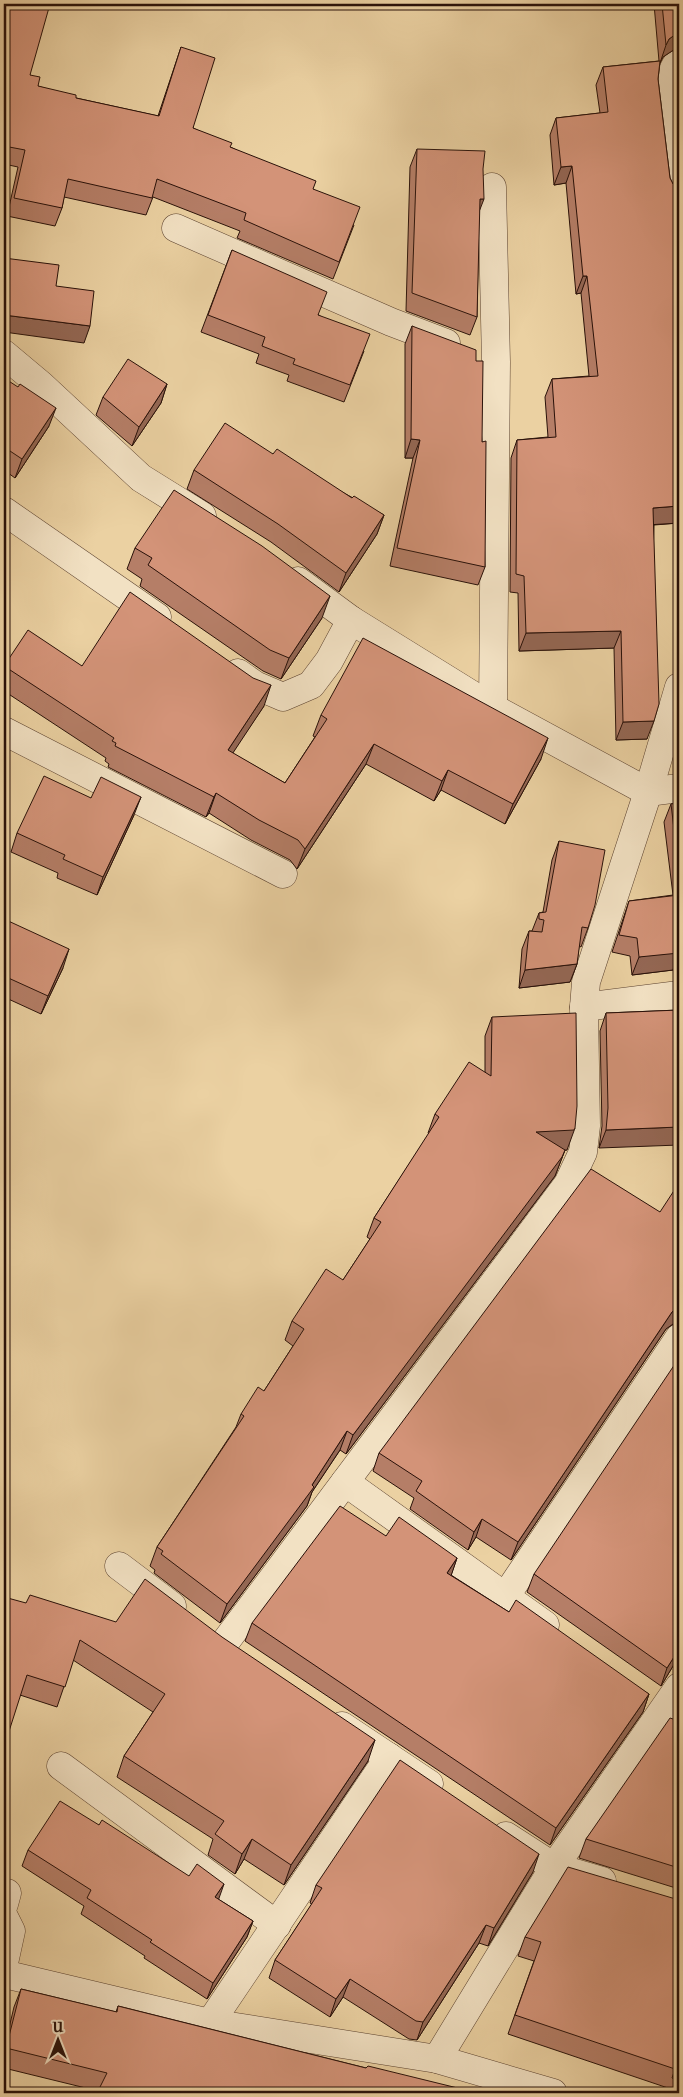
<svg xmlns="http://www.w3.org/2000/svg" width="683" height="2097" font-family="'IM FELL French Canon',serif">
  <style>
    .lines { fill: none; stroke-linecap: round; stroke-linejoin: round }
    .minor-casing { stroke: #5a412f; stroke-width: 29 }
    .minor { stroke: #f2e1c3; stroke-width: 28 }
    .wall { fill: #b57e67; stroke: #291109 }
    .shaded-wall { fill: #946754; stroke: #291109 }
    .building { fill: #d39378; stroke: #291109 }
  </style>
  <rect width="100%" height="100%" fill="#ebd1a2"/>
  <filter id="stains"><feTurbulence type="fractalNoise" baseFrequency=".004" numOctaves="4"/><feColorMatrix values="0 0 0 0 .2 0 0 0 0 .09 0 0 0 0 .02 0 0 0 .5 -.17"/></filter>
  <radialGradient id="worn" r=".72"><stop offset=".6" stop-color="#630" stop-opacity="0"/><stop offset="1" stop-color="#630" stop-opacity=".3"/></radialGradient>
  <g class="lines">
    <defs>
      <g id="minor">
        <polyline points="679,64 676,65 669,78 667,95 679,193"/>
        <polyline points="492,187 496,362 493,708"/>
        <polyline points="176,228 391,322 446,343"/>
        <polyline points="4,354 41,385 141,478 202,516"/>
        <polyline points="4,511 157,617"/>
        <polyline points="298,581 351,620 493,708 648,792 679,788"/>
        <polyline points="238,673 255,685 283,697 311,685 329,661 351,620"/>
        <polyline points="4,731 283,874"/>
        <polyline points="584,1007 679,995"/>
        <polyline points="345,1482 545,1625"/>
        <polyline points="119,1566 172,1606"/>
        <polyline points="505,1597 679,1338"/>
        <polyline points="223,1645 568,1184 583,1152 586,1126 584,1007 586,982 648,792 679,687"/>
        <polyline points="342,1726 429,1784"/>
        <polyline points="61,1766 277,1925"/>
        <polyline points="506,1836 554,1867 602,1881"/>
        <polyline points="4,1904 7,1893"/>
        <polyline points="4,1917 11,1931 4,1963"/>
        <polyline points="4,1974 210,2023 437,2059 553,2093"/>
        <polyline points="210,2023 389,1757"/>
        <polyline points="437,2059 554,1867 679,1687"/>
      </g>
    </defs>
    <!-- minor casing -->
    <use href="#minor" class="minor-casing"/>
    <!-- minor -->
    <use href="#minor" class="minor"/>
  </g>
  <!-- wall -->
  <g class="wall">
    <polygon points="4,4 30,75 38,86 76,98 158,116 181,47 193,128 313,189 354,225 333,279 237,238 240,231 153,197 146,215 64,197 62,208 55,226 7,216 18,167 4,164"/>
    <polygon points="654,4 679,4 679,49 675,49 663,57 660,63 658,79 670,178 673,184 679,189 679,523 654,525 647,739 616,740 614,648 519,651 518,593 510,592 511,458 517,440 548,437 545,397 552,379 589,376 581,293 576,294 566,183 554,185 550,135 556,118 600,113 596,85 603,67 659,61"/>
    <polygon points="417,149 479,211 477,317 470,335 406,311 410,167"/>
    <polygon points="232,250 319,315 364,351 344,402 287,381 289,375 256,363 259,354 201,332"/>
    <polygon points="412,326 476,361 482,442 485,567 478,585 390,566 413,458 405,458 405,344"/>
    <polygon points="4,378 49,426 15,478 4,470"/>
    <polygon points="167,384 161,403 132,446 96,415 103,397"/>
    <polygon points="273,454 384,515 377,534 339,592 271,542 187,489 194,470"/>
    <polygon points="135,548 322,618 281,679 263,671 140,586 142,579 127,569"/>
    <polygon points="4,666 82,666 264,706 232,753 285,783 315,737 313,736 321,715 541,759 505,824 441,790 434,801 366,764 297,869 290,860 251,840 209,813 206,817 108,767 109,764 105,761 106,758 4,691"/>
    <polygon points="91,798 134,815 97,895 57,878 58,873 11,852 17,833"/>
    <polygon points="679,803 679,966 674,966 673,970 632,975 630,956 612,952 629,901 673,895 664,822 671,804"/>
    <polygon points="559,841 588,928 581,947 579,946 577,964 570,982 519,988 522,949 529,931 532,931 539,913 543,912 552,860"/>
    <polygon points="4,919 63,968 41,1014 4,997"/>
    <polygon points="679,1010 599,1148 602,1126 600,1031 606,1013"/>
    <polygon points="492,1017 567,1150 564,1150 565,1150 555,1176 346,1454 340,1450 312,1492 307,1506 220,1623 154,1573 155,1570 150,1566 157,1547 236,1427 241,1414 264,1391 293,1346 285,1340 292,1321 343,1280 370,1239 367,1237 374,1218 429,1134 428,1133 435,1114 485,1072 485,1036"/>
    <polygon points="660,1212 673,1324 666,1329 511,1560 476,1537 468,1550 410,1509 414,1498 373,1471 379,1453"/>
    <polygon points="386,1536 457,1558 451,1575 509,1612 649,1694 643,1712 550,1845 245,1641 252,1623"/>
    <polygon points="534,1574 679,1656 661,1686 527,1592"/>
    <polygon points="4,1597 368,1761 284,1885 244,1859 235,1874 208,1855 213,1839 117,1777 124,1756 153,1712 73,1660 57,1707 20,1695"/>
    <polygon points="679,1721 679,1889 579,1858 586,1839"/>
    <polygon points="99,1825 218,1899 253,1921 247,1937 207,1999 144,1958 145,1956 81,1914 84,1906 22,1866 28,1850"/>
    <polygon points="533,1872 488,1946 479,1943 417,2040 409,2039 343,1997 330,2017 269,1978 275,1960 312,1904 310,1903 316,1885"/>
    <polygon points="679,1900 679,2093 666,2093 668,2088 508,2034 534,1961 518,1956 525,1937"/>
    <polygon points="21,1989 116,2012 118,2006 366,2068 478,2093 98,2091 4,2068 4,2049 14,2007"/>
  </g>
  <!-- shaded-wall -->
  <g class="shaded-wall">
    <polygon points="679,32 679,49 675,49 663,57 660,63 666,45 669,39"/>
    <polygon points="572,166 566,183 554,185 561,167"/>
    <polygon points="480,199 484,199 477,217"/>
    <polygon points="583,276 587,276 581,293 576,294"/>
    <polygon points="4,315 90,326 84,343 4,332"/>
    <polygon points="167,384 161,403 132,446 139,427"/>
    <polygon points="56,408 49,426 15,478 22,459"/>
    <polygon points="411,439 420,440 413,458 405,458"/>
    <polygon points="679,506 679,523 647,525 653,508"/>
    <polygon points="384,515 377,534 339,592 346,573"/>
    <polygon points="330,596 322,618 281,679 289,658"/>
    <polygon points="621,631 614,648 519,651 526,633"/>
    <polygon points="271,685 264,706 221,771 228,750"/>
    <polygon points="654,721 647,739 616,740 623,722"/>
    <polygon points="548,738 541,759 505,824 513,804"/>
    <polygon points="374,744 366,764 297,869 305,849"/>
    <polygon points="448,770 441,790 434,801 442,781"/>
    <polygon points="216,793 209,813 206,817 214,797"/>
    <polygon points="141,797 134,815 97,895 103,877"/>
    <polygon points="69,949 63,968 41,1014 48,996"/>
    <polygon points="679,949 679,966 674,966 673,970 632,975 639,957"/>
    <polygon points="577,964 570,982 519,988 525,970"/>
    <polygon points="679,1127 679,1145 599,1148 606,1130"/>
    <polygon points="575,1128 567,1150 529,1151 536,1132"/>
    <polygon points="565,1150 555,1176 346,1454 353,1435"/>
    <polygon points="679,1306 679,1322 673,1324 666,1329 511,1560 518,1542 672,1312"/>
    <polygon points="347,1431 340,1450 312,1492 307,1506 220,1623 227,1604 312,1485"/>
    <polygon points="482,1519 476,1537 468,1550 474,1532"/>
    <polygon points="457,1558 451,1576 447,1573"/>
    <polygon points="679,1649 679,1656 661,1686 667,1668"/>
    <polygon points="649,1694 643,1712 550,1845 556,1828"/>
    <polygon points="375,1740 368,1761 284,1885 291,1865"/>
    <polygon points="252,1839 244,1859 235,1874 242,1854"/>
    <polygon points="539,1854 533,1872 488,1946 494,1928"/>
    <polygon points="224,1884 218,1901 215,1897"/>
    <polygon points="253,1921 247,1937 207,1999 213,1983"/>
    <polygon points="486,1925 479,1943 417,2040 423,2022"/>
    <polygon points="350,1979 343,1997 330,2017 336,1999"/>
  </g>
  <!-- building -->
  <g class="building">
    <polygon points="4,4 50,4 30,75 40,77 38,86 76,95 76,98 159,116 181,47 215,58 193,128 232,143 230,147 316,181 313,189 360,207 339,262 244,220 246,213 157,179 152,198 68,179 62,208 14,198 25,150 4,146"/>
    <polygon points="662,4 679,4 679,32 669,39 666,45"/>
    <polygon points="660,61 658,79 670,178 673,184 679,189 679,506 653,508 659,704 654,721 623,722 621,631 526,633 524,576 516,574 517,440 556,437 552,379 598,376 587,276 583,276 572,166 561,167 556,118 608,112 603,67"/>
    <polygon points="417,149 485,151 483,169 484,199 480,199 477,317 412,293"/>
    <polygon points="232,250 327,292 318,315 370,334 350,385 293,364 295,359 262,346 265,337 208,315"/>
    <polygon points="4,258 59,265 56,286 94,291 90,326 4,315"/>
    <polygon points="412,326 476,350 476,361 483,361 482,442 486,441 485,567 397,548 420,440 411,439"/>
    <polygon points="128,359 167,384 139,427 103,397"/>
    <polygon points="4,378 18,387 20,384 56,408 22,459 4,447"/>
    <polygon points="225,423 273,454 277,449 352,498 354,496 384,515 346,573 278,524 194,470"/>
    <polygon points="174,490 262,546 330,596 289,658 270,650 148,565 152,558 135,548"/>
    <polygon points="130,592 253,678 271,685 228,750 285,783 327,719 321,715 363,638 548,738 513,804 448,770 442,781 374,744 305,849 298,840 259,820 216,793 214,797 115,746 116,743 112,741 114,738 4,666 28,630 82,666"/>
    <polygon points="44,776 91,798 101,777 141,797 103,877 63,859 65,855 17,833"/>
    <polygon points="679,803 679,872 671,804"/>
    <polygon points="559,841 605,850 595,905 588,928 582,927 577,964 525,970 529,931 542,932 544,920 539,919 539,913 546,912"/>
    <polygon points="679,895 679,953 639,957 637,938 619,935 629,901"/>
    <polygon points="4,919 69,949 48,996 4,976"/>
    <polygon points="679,1010 679,1127 606,1130 608,1108 606,1013"/>
    <polygon points="576,1013 577,1106 575,1128 574,1130 536,1132 565,1150 562,1157 353,1435 347,1431 312,1485 314,1487 227,1604 161,1554 163,1551 157,1547 244,1416 241,1414 258,1387 264,1391 304,1329 292,1321 326,1269 343,1280 381,1222 374,1218 439,1117 435,1114 469,1062 491,1076 492,1017"/>
    <polygon points="591,1169 660,1212 679,1183 679,1306 672,1312 518,1542 482,1519 474,1532 416,1491 422,1481 379,1453"/>
    <polygon points="679,1358 679,1649 667,1668 534,1574"/>
    <polygon points="340,1506 386,1536 399,1517 457,1558 447,1573 509,1612 516,1600 649,1694 556,1828 252,1623"/>
    <polygon points="145,1579 222,1637 375,1740 291,1865 252,1839 242,1854 215,1834 224,1821 124,1756 165,1694 80,1640 65,1687 27,1675 4,1747 4,1597 26,1603 30,1595 116,1622"/>
    <polygon points="670,1718 679,1721 679,1868 586,1839"/>
    <polygon points="400,1760 539,1854 494,1928 486,1925 423,2022 416,2021 350,1979 336,1999 275,1960 322,1888 316,1885"/>
    <polygon points="60,1801 99,1825 102,1820 189,1876 197,1864 224,1884 215,1897 253,1921 213,1983 150,1942 152,1940 87,1898 91,1890 28,1850"/>
    <polygon points="568,1867 679,1900 679,2081 672,2078 675,2069 515,2015 541,1942 525,1937"/>
    <polygon points="21,1989 117,2012 118,2006 366,2068 368,2066 478,2093 97,2093 107,2073 6,2048"/>
  </g>
  <!-- margin -->
  <rect width="683" height="2097" fill="none" stroke="#ebd1a2" stroke-width="20"/>
  <rect x="5" y="5" width="673" height="2087" fill="none" stroke="#291109" stroke-width="2.5"/>
  <rect x="10" y="10" width="663" height="2077" fill="none" stroke="#291109"/>
  <!-- north arrow -->
  <g transform="translate(58 2040)" stroke="#f2e1c3" stroke-width="4" paint-order="stroke">
  <path d="M0-4L9 19L0 12L-9 19Z" fill="#291109"/>
  <text y="-8" font-size="14" font-weight="bold" text-anchor="middle" fill="#291109">U</text>
  </g>
  <rect width="100%" height="100%" filter="url(#stains)"/>
  <rect width="100%" height="100%" fill="url(#worn)"/>
</svg>
